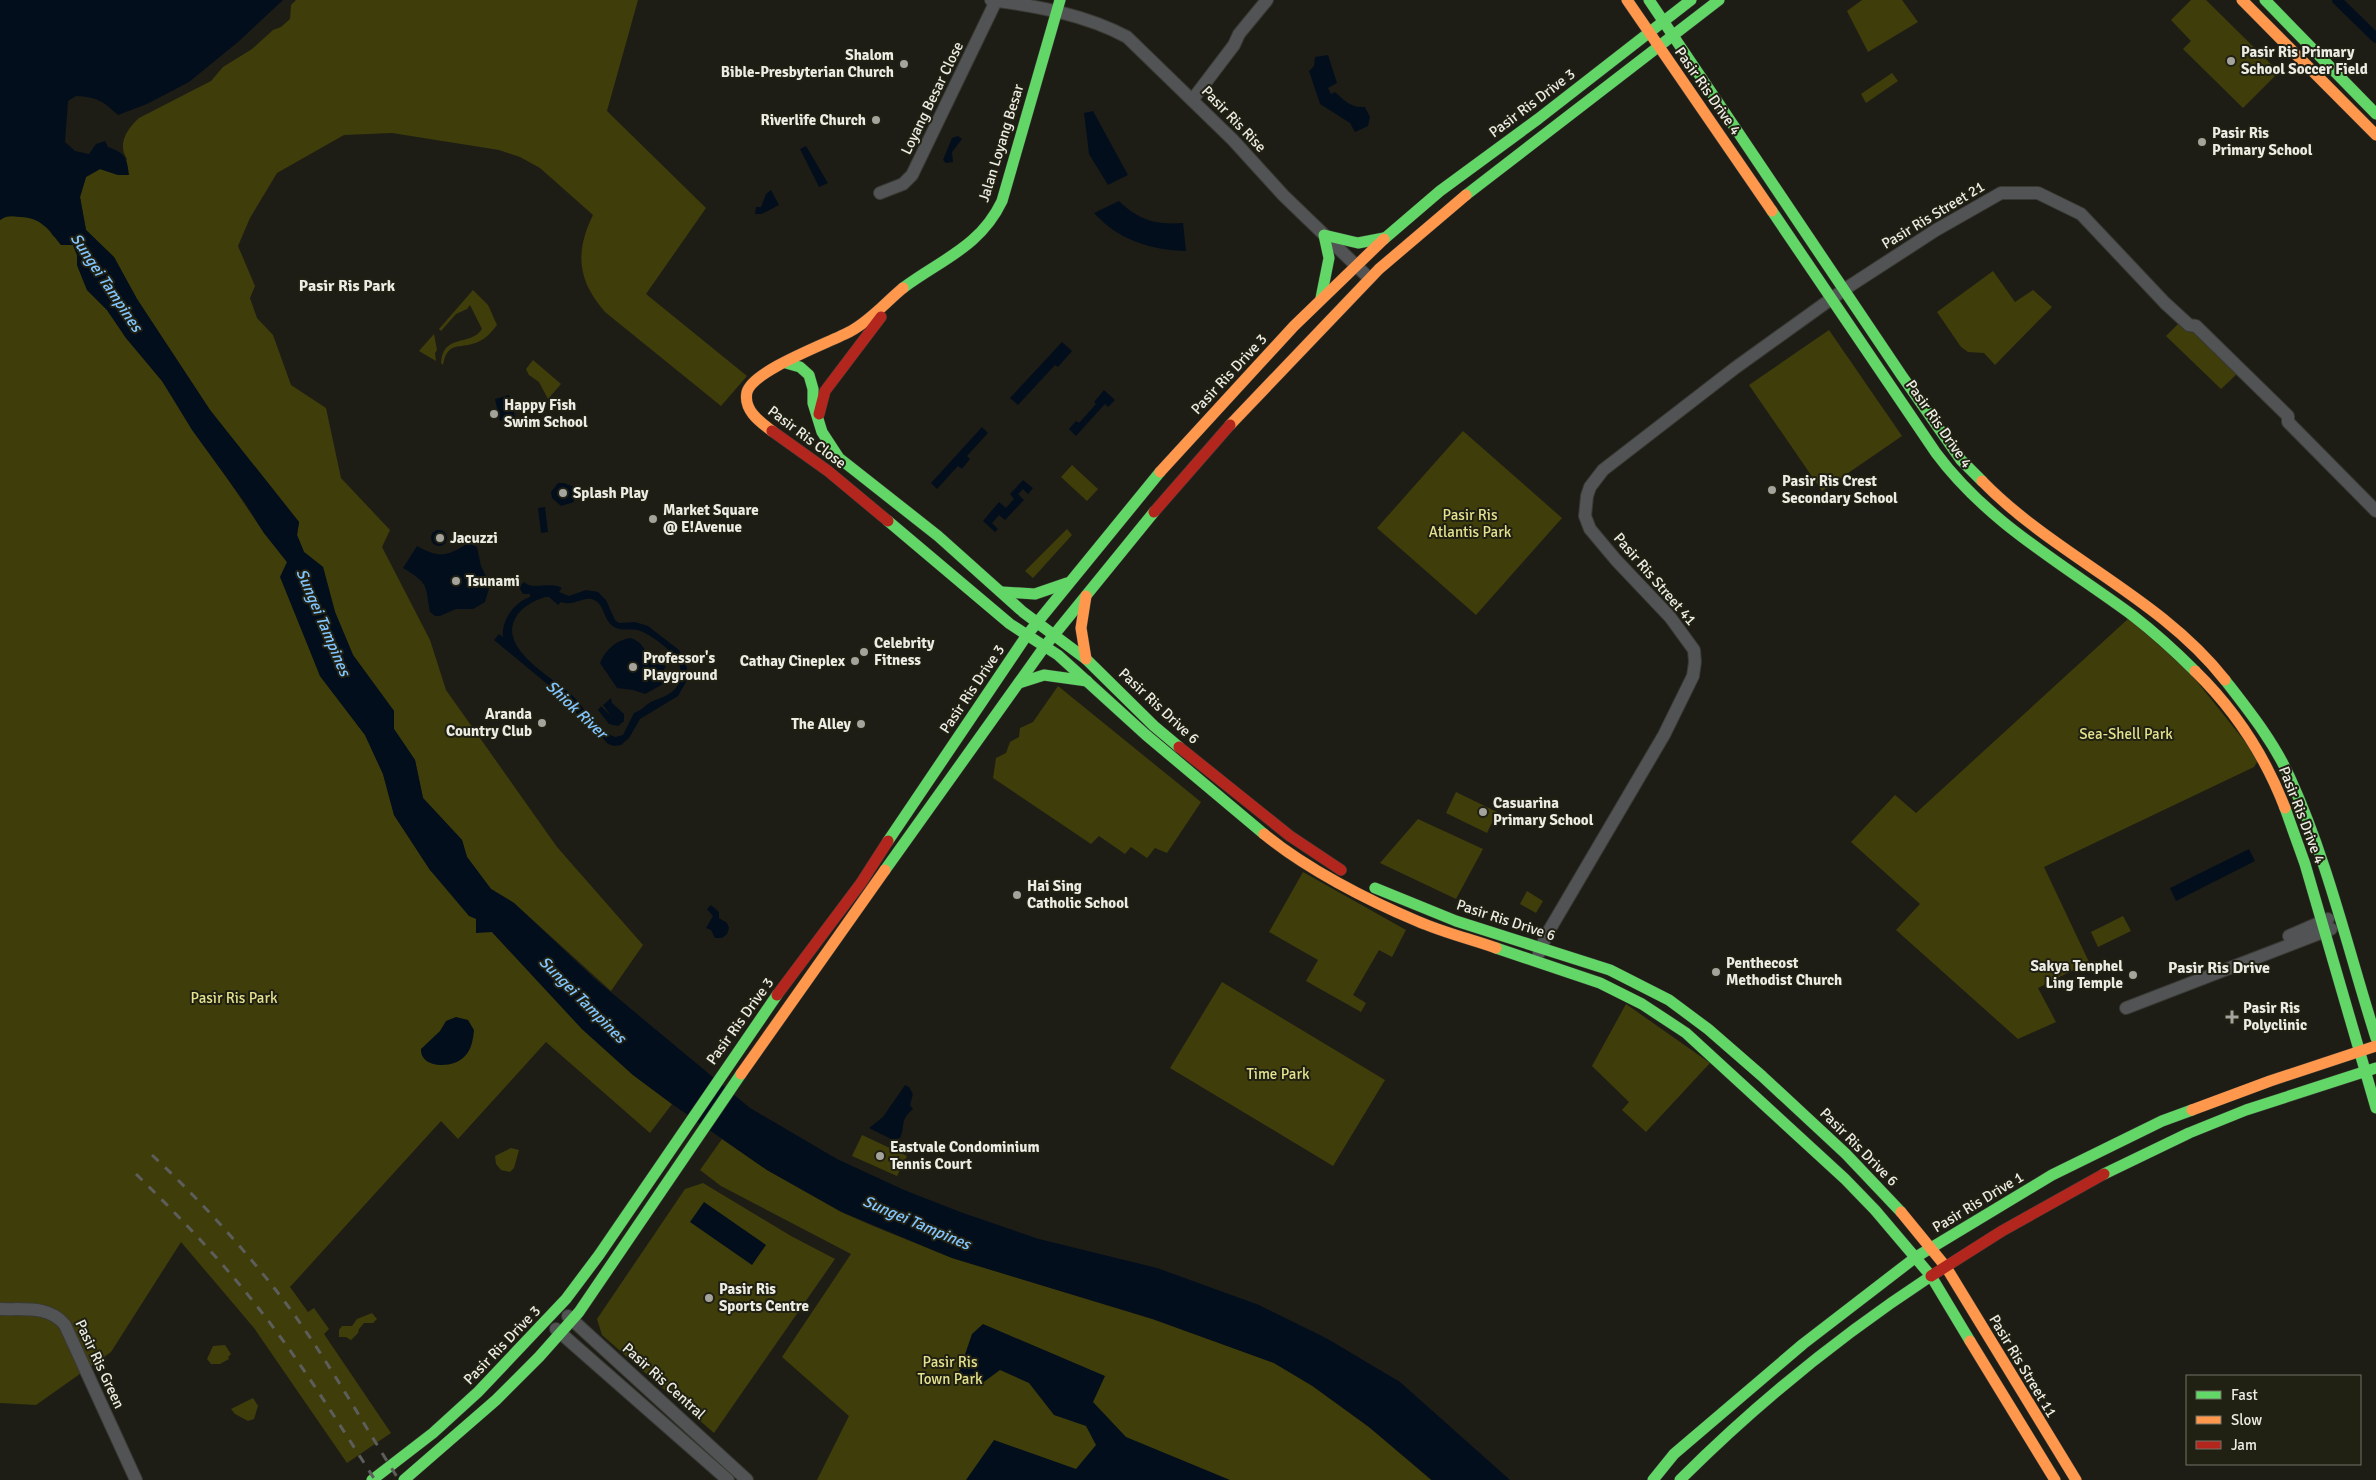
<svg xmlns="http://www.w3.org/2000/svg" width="2376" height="1480" font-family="Signika,sans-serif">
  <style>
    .green { fill: #3f3d0a }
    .water { fill: #030e1c; fill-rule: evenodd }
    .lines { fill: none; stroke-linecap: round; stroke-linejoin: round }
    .canal { stroke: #030e1c; stroke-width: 10 }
    .street-casing { stroke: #393934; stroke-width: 14 }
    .fast-casing { stroke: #393934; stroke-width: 12 }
    .slow-casing { stroke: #393934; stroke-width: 12 }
    .jam-casing { stroke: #393934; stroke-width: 12 }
    .street { stroke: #515354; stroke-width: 12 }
    .fast { stroke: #63d668; stroke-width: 11 }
    .slow { stroke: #ff974d; stroke-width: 11 }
    .jam { stroke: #b3261e; stroke-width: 11 }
    .rail { stroke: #5d5e5c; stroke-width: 3; stroke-dasharray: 9 9; stroke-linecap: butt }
    .poi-dot { fill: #a4a49c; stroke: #202013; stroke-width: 2 }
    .labels { text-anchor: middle; stroke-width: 4; stroke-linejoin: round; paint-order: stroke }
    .poi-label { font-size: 15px; font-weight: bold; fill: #ecece4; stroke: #202013; text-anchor: start }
    .street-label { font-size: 15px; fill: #ecece4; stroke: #202013 }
    .park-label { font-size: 15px; fill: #e4e28e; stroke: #202013 }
    .water-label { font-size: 16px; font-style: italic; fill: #83c6ff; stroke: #202013 }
    .neighbourhood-label { font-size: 16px; font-weight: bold; fill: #ecece4; stroke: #202013 }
  </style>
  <rect width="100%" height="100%" fill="#1d1d16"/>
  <!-- green -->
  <g class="green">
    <path d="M296 0H638L607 111 706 208 646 294 747 376 721 406 605 312C577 280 575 252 593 215L540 168 520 157 499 150 392 133 344 135 277 173 250 218 238 246 255 286 250 298 257 318 273 335 291 385 326 408 341 478 390 530 382 547 430 640 446 690 557 847 643 945 611 991 514 903 491 889 467 857 462 840 423 798 415 760 394 729V711L353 655 335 612 323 567 304 552 297 535 299 522 210 410 137 299 114 257 86 230 80 197 86 177 100 169 118 175 127 159C117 144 127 129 139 118L211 81 223 67 252 49 273 30 281 27 290 19 291 5Z"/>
    <polygon points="1862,0 1902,0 1918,22 1868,52 1847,11"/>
    <polygon points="2191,0 2206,0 2279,72 2243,108 2183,49 2191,41 2171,20"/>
    <polygon points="1892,73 1898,81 1866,103 1861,94"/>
    <polygon points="6,216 33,217 49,229 53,236 73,245 77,255 77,265 87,290 107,310 126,338 162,381 264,533 287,562 300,623 320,676 365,735 383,774 394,815 430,870 491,931 582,1029 633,1075 672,1104 650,1133 546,1042 458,1139 441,1121 290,1287 308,1312 314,1308 329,1329 324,1334 391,1433 347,1463 254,1328 181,1242 111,1352 36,1405 0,1403 0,220"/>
    <polygon points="1993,271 2015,302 2033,290 2052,307 1995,365 1984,353 1968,352 1961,347 1937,312"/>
    <path d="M473 290 488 305 497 325C490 334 484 341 472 344 457 348 447 343 443 365L441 363C443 333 470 347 482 329L470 305 467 309 456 314 441 331 439 329Z"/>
    <polygon points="2182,320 2238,373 2221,389 2166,336"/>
    <polygon points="1829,330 1902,436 1822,491 1749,385"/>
    <polygon points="434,334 437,350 435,353 436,361 419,351"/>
    <polygon points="533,360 561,384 548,399 539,382 529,375 526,369"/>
    <polygon points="1463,431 1562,518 1476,615 1377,528"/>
    <polygon points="1072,465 1098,489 1087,501 1061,477"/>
    <polygon points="1067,529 1072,535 1033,578 1025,571"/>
    <polygon points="2129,618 2187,669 2259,759 2254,767 2044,867 2089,962 2038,988 2056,1022 2018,1039 1896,930 1920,904 1851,842 1895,795 1916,813"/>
    <polygon points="1058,686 1201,802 1167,853 1155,848 1147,858 1131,847 1125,854 1099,836 1091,844 993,778 996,758 1006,753 1010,742 1019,737 1020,728 1033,722"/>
    <polygon points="1456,792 1497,812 1487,833 1446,813"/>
    <polygon points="1418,819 1483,849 1456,899 1380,863"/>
    <polygon points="1303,872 1406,930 1392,957 1379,950 1353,995 1366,1003 1361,1012 1306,981 1318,960 1269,932"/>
    <polygon points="1527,891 1543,901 1536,913 1520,904"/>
    <polygon points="2123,916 2131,931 2098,947 2091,932"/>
    <polygon points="1222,982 1385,1080 1333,1166 1170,1068"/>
    <polygon points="1626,1004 1710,1063 1646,1132 1622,1110 1629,1102 1592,1066"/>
    <polygon points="862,1135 907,1156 897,1176 852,1156"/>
    <polygon points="722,1139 767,1170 841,1212 873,1226 952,1258 1152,1319 1274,1363 1312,1386 1369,1427 1431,1480 817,1480 849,1416 782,1357 851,1254 721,1186 700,1170"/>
    <polygon points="511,1148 519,1150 514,1168 510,1172 501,1170 496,1164 495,1156"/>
    <polygon points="703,1183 791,1236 835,1259 714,1433 602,1335 597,1319 685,1189"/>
    <polygon points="372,1313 377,1319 373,1323 364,1323 359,1329 358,1333 351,1340 346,1337 339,1337 339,1330 342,1326 352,1326 357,1319"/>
    <polygon points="225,1345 231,1354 228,1357 229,1359 220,1364 211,1364 207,1359 213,1346"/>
    <polygon points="253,1398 258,1406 254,1419 248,1421 235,1414 231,1409"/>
  </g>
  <!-- water -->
  <g class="water">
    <path d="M0 0H283L238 42 189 82 147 104 118 115C103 101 97 97 76 96L68 101 65 142 75 151 89 154 96 144 105 141 108 147C125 153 127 157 129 175H118L100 169 86 177 80 197 86 230 114 257 137 299 210 410 299 522 297 535 304 552 323 567 335 612 353 655 394 711V729L415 760 423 798 462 840 467 857 491 889 514 903 595 979 750 1108 837 1159 904 1190 963 1213 1039 1239 1157 1268 1259 1305 1326 1338 1400 1382 1510 1480H1432L1369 1427 1313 1386 1274 1363 1153 1319 952 1258 842 1212 767 1170 672 1104 633 1075 582 1029 492 932 476 933V919L469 916 430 870 394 815 383 774 365 735 320 676 280 577 287 562 264 533 245 503 192 430 162 381 126 338 107 310 87 290 77 265V255L73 245H61C48 229 42 218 20 217 12 216 7 215 0 220Z"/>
    <path d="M1328 55 1337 83 1328 88 1331 94 1335 92C1345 101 1351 108 1365 107L1370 117 1368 126 1355 132 1350 123 1320 104 1309 71 1314 66 1315 57Z"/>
    <polygon points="1093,111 1128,175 1108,185 1089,154 1084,113"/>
    <polygon points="958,136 962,139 952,152 953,162 946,163 943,160 952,138"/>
    <polygon points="806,146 828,183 819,187 800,149"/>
    <polygon points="771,190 779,205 762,214 755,214 756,207 761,207 766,194"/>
    <path d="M1119 201C1139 220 1155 225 1183 223L1186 251C1151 250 1118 240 1094 213Z"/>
    <polygon points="1062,342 1072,351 1058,367 1055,365 1018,405 1010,398"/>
    <polygon points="1104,390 1115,400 1108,407 1105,404 1076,436 1069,429 1076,421 1079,423 1096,404 1094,402"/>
    <polygon points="509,395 515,417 500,421 495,399"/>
    <polygon points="982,427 988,433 967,456 970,459 962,469 958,466 937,489 931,483"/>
    <polygon points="1023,480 1033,488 1028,494 1023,489 1018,494 1024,500 1005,520 999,515 992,523 998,529 995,532 983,521 999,502 1006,508 1014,499 1010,494"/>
    <polygon points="558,483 564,483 574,487 574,502 561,506 552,498 551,492"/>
    <polygon points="545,507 548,532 541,533 538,508"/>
    <circle cx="439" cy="538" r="8"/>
    <path d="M468 543 477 547 481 566 490 585 485 602 473 609H456L440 616H435L430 612C425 584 429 584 403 568L417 546C439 558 447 557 468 543Z"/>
    <path d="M524 582C533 591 548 581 562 588L559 592 569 596 586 590 598 592 606 600 615 620 619 623 635 622 648 626 679 650 687 668 686 682 678 696 640 719 629 738 621 745 614 746 608 744 600 735 583 721 564 698 494 640 499 634 503 637C501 621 514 602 530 597V594H523L519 587ZM545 597H549L558 605 561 602C575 607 584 595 594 600 605 605 603 620 614 627 623 632 634 627 643 632 662 642 696 667 674 690 668 696 660 698 653 701 646 704 643 710 634 713L623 735 615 737C596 730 586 709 572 695 553 678 499 649 515 619 520 608 533 601 545 597Z"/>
    <path d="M630 638C645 642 644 653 654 663L666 666 662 673 663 684 645 694 633 690 617 688 600 663C606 649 615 641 630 638Z"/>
    <polygon points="611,698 612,703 624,714 624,721 618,726 609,724 598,710 601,706 611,716 603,705"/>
    <polygon points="2249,849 2255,861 2176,901 2170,888"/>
    <polygon points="711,905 719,912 719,918 727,923 729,928 727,934 722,938 715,938 711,930 706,928 713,916 707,909"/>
    <path d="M456 1017 468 1020 474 1030C473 1039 472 1049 465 1056 454 1069 420 1069 421 1049L440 1031 446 1021Z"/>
    <path d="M905 1085 909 1087 913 1094 910 1105 913 1109C899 1121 906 1125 900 1138L893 1140 869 1128 883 1117Z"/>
    <polygon points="704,1202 766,1245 752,1265 690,1222"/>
    <polygon points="983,1324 1105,1376 1093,1402 1126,1437 1230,1480 966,1480 994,1440 1076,1469 1096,1445 1086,1426 1054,1415 1029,1383 1000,1370 981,1384 959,1372 972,1334"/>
  </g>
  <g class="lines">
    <!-- canal -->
    <polyline class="canal" points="2337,0 2376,38"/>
    <defs>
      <g id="street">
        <path d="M991 0C1037 6 1086 15 1127 37L1233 140 1283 195 1369 278"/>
        <polyline points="1193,99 1234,45 1239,34 1267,0"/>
        <polyline points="880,193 903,184 912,175 996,1"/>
        <polyline points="2289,936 2328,919"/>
        <polyline points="1539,953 1547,934 1664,735 1693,676 1695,662 1694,650 1670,617 1616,560 1590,529 1585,516 1587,496 1590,487 1603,470 1735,368 1845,289 1936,230 2001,193 2038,193 2081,214 2165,303 2189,325 2196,326 2288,416 2288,422 2376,511"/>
        <polyline points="2126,1008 2331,929"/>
        <path d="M0 1309C23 1310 49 1305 65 1325L136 1480"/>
        <polyline points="568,1316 747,1480"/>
        <polyline points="556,1329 728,1480"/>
      </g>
      <g id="fast">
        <polyline points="1649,0 1902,376 1961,460 1982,481"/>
        <polyline points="2265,0 2376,114"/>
        <polyline points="1466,195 1719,0"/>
        <path d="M1772 211 1936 453C1988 523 2063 564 2132 615 2154 632 2175 651 2195 671"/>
        <polyline points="1384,239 1440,191 1538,119 1691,0"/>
        <path d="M903 288C942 259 980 247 1002 201L1060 0"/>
        <polyline points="1321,298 1329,258 1324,235 1358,243 1384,238"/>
        <polyline points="786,363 800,367 809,375 813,389 813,403 822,432 839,458 938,536 1023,612 1086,659 1154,726 1179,747"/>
        <polyline points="888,521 1010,624 1058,655 1146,735 1264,834"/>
        <polyline points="1002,592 1035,594 1067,583"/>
        <path d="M2225 680C2249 711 2274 742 2290 778 2327 859 2349 953 2376 1038"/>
        <polyline points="1019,683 1044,675 1087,681"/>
        <polyline points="2285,808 2305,864 2376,1108"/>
        <polyline points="888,841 1027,635 1160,472"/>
        <polyline points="885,870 1045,646 1154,512"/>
        <polyline points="1375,888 1456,921 1610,970 1669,1000 1708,1029 1762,1076 1846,1154 1901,1212"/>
        <polyline points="1496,948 1600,983 1642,1004 1686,1033 1845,1179 1875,1210 1931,1276 1970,1341"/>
        <polyline points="2104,1174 2189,1133 2246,1110 2376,1068"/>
        <polyline points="372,1480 433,1433 478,1392 566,1299 599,1255 777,995"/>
        <polyline points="404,1480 496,1400 539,1357 579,1312 741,1074"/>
        <polyline points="1653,1480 1674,1454 1803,1344 1916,1257 2052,1175 2162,1121 2192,1110"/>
        <path d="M1680 1480C1756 1404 1841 1335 1931 1276"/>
      </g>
      <g id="slow">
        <polyline points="1627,0 1772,211"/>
        <polyline points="2242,0 2376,135"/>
        <polyline points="1230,425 1379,269 1466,195"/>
        <path d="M772 431C760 422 743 410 747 392 753 370 829 343 851 331 871 320 886 302 903 288"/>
        <polyline points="1160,472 1294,326 1384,239"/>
        <path d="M1982 481C2055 556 2160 597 2225 680"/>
        <polyline points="1086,596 1081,628 1086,659"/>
        <path d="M2195 671C2235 710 2265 756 2285 808"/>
        <path d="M1264 834C1305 868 1367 900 1417 921 1442 932 1470 939 1496 948"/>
        <polyline points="741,1074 885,870"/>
        <polyline points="2192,1110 2270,1081 2376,1046"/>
        <polyline points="1901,1212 1946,1267 2076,1480"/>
        <polyline points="1970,1341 2055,1480"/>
      </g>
      <g id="jam">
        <polyline points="819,414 825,391 881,317"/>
        <polyline points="772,431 828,471 888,521"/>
        <polyline points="1154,512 1230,425"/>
        <polyline points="1179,747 1290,836 1341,870"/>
        <polyline points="777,995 861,883 888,841"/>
        <polyline points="1931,1276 2002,1231 2104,1174"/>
      </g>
    </defs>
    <!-- street casing -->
    <use href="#street" class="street-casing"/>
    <!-- fast casing -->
    <use href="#fast" class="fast-casing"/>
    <!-- slow casing -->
    <use href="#slow" class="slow-casing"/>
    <!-- jam casing -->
    <use href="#jam" class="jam-casing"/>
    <!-- street -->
    <use href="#street" class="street"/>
    <!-- fast -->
    <use href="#fast" class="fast"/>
    <!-- slow -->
    <use href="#slow" class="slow"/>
    <!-- jam -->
    <use href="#jam" class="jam"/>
    <!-- rail -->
    <g class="rail">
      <path d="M152 1155C196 1196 237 1241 275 1289 322 1349 358 1416 399 1480"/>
      <path d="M136 1174C178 1215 219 1258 256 1305 300 1360 337 1421 375 1480"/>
    </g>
  </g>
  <!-- markers -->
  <g class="poi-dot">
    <circle cx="2231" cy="61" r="5"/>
    <circle cx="904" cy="64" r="5"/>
    <circle cx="876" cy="120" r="5"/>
    <circle cx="2202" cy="142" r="5"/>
    <circle cx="494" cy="414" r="5"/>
    <circle cx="1772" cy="490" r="5"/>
    <circle cx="563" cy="493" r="5"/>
    <circle cx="653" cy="519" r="5"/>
    <circle cx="440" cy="538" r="5"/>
    <circle cx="456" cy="581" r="5"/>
    <circle cx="864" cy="652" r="5"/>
    <circle cx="855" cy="661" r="5"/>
    <circle cx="633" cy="667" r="5"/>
    <circle cx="542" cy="723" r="5"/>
    <circle cx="861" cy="724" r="5"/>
    <circle cx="1483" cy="812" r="5"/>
    <circle cx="1017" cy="895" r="5"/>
    <circle cx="1716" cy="972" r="5"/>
    <circle cx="2133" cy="975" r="5"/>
    <path d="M2229.5 1009.5h5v5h5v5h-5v5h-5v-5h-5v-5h5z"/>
    <circle cx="880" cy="1156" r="5"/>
    <circle cx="709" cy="1298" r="5"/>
  </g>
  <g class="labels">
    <!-- poi labels -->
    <g class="poi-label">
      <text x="2241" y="57">Pasir Ris Primary<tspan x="2241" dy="17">School Soccer Field</tspan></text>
      <text x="894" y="60" text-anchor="end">Shalom<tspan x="894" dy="17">Bible-Presbyterian Church</tspan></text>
      <text x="866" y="125" text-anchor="end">Riverlife Church</text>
      <text x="2212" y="138">Pasir Ris<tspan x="2212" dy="17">Primary School</tspan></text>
      <text x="504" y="410">Happy Fish<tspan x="504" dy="17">Swim School</tspan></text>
      <text x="1782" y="486">Pasir Ris Crest<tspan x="1782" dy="17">Secondary School</tspan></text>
      <text x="573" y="498">Splash Play</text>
      <text x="663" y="515">Market Square<tspan x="663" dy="17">@ E!Avenue</tspan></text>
      <text x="450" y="543">Jacuzzi</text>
      <text x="466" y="586">Tsunami</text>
      <text x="874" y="648">Celebrity<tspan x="874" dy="17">Fitness</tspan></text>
      <text x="643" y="663">Professor's<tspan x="643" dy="17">Playground</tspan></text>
      <text x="845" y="666" text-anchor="end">Cathay Cineplex</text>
      <text x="532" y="719" text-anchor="end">Aranda<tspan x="532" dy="17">Country Club</tspan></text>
      <text x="851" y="729" text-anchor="end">The Alley</text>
      <text x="1493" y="808">Casuarina<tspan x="1493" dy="17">Primary School</tspan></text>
      <text x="1027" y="891">Hai Sing<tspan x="1027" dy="17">Catholic School</tspan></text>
      <text x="1726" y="968">Penthecost<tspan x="1726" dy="17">Methodist Church</tspan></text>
      <text x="2123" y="971" text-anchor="end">Sakya Tenphel<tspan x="2123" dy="17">Ling Temple</tspan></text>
      <text x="2243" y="1013">Pasir Ris<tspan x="2243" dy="17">Polyclinic</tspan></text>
      <text x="890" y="1152">Eastvale Condominium<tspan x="890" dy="17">Tennis Court</tspan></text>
      <text x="719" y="1294">Pasir Ris<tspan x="719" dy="17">Sports Centre</tspan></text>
    </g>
    <!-- street labels -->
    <g class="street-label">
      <text transform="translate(1708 91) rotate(55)" y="5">Pasir Ris Drive 4</text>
      <text transform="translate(932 98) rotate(-64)" y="5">Loyang Besar Close</text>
      <text transform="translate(1532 103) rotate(-37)" y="5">Pasir Ris Drive 3</text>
      <text transform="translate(1234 119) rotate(46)" y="5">Pasir Ris Rise</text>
      <text transform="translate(1001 143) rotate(-73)" y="5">Jalan Loyang Besar</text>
      <text transform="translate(1933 215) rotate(-31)" y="5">Pasir Ris Street 21</text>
      <text transform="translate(1229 374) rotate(-47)" y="5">Pasir Ris Drive 3</text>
      <text transform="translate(1939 424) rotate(55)" y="5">Pasir Ris Drive 4</text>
      <text transform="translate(807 437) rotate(37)" y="5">Pasir Ris Close</text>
      <text transform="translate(1655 579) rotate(49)" y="5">Pasir Ris Street 41</text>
      <text transform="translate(972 689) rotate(-56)" y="5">Pasir Ris Drive 3</text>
      <text transform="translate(1159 706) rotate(43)" y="5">Pasir Ris Drive 6</text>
      <text transform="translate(2302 815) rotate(69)" y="5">Pasir Ris Drive 4</text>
      <text transform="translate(1506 920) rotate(18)" y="5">Pasir Ris Drive 6</text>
      <text transform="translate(740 1021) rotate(-54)" y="5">Pasir Ris Drive 3</text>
      <text transform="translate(1859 1147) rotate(45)" y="5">Pasir Ris Drive 6</text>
      <text transform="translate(1978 1202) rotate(-31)" y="5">Pasir Ris Drive 1</text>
      <text transform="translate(502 1345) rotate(-46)" y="5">Pasir Ris Drive 3</text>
      <text transform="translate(100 1364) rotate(65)" y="5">Pasir Ris Green</text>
      <text transform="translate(2023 1366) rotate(59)" y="5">Pasir Ris Street 11</text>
      <text transform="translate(664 1381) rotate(42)" y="5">Pasir Ris Central</text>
    </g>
    <!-- park labels -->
    <g class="park-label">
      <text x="1470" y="520">Pasir Ris<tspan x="1470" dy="17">Atlantis Park</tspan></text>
      <text x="2126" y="739">Sea-Shell Park</text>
      <text x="234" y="1003">Pasir Ris Park</text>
      <text x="1278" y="1079">Time Park</text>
      <text x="950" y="1367">Pasir Ris<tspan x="950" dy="17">Town Park</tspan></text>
    </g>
    <!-- water labels -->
    <g class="water-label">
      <text transform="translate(107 282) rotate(56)" y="6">Sungei Tampines</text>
      <text transform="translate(324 622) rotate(67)" y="6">Sungei Tampines</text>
      <text transform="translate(577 709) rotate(43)" y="6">Shiok River</text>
      <text transform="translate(583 999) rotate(45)" y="6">Sungei Tampines</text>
      <text transform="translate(917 1222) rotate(23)" y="6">Sungei Tampines</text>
    </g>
    <!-- neighbourhood labels -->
    <g class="neighbourhood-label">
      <text x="347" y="291">Pasir Ris Park</text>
      <text x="2219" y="973">Pasir Ris Drive</text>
    </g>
  </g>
  <!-- legend -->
  <rect x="2186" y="1375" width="175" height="90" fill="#202013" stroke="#727267"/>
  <rect x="2196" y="1391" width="25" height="8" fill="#63d668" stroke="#727267"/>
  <text x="2231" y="1400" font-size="15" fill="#ecece4">Fast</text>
  <rect x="2196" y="1416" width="25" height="8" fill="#ff974d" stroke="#727267"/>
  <text x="2231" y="1425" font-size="15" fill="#ecece4">Slow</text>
  <rect x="2196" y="1441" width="25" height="8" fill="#b3261e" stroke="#727267"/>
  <text x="2231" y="1450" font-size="15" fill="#ecece4">Jam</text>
</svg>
